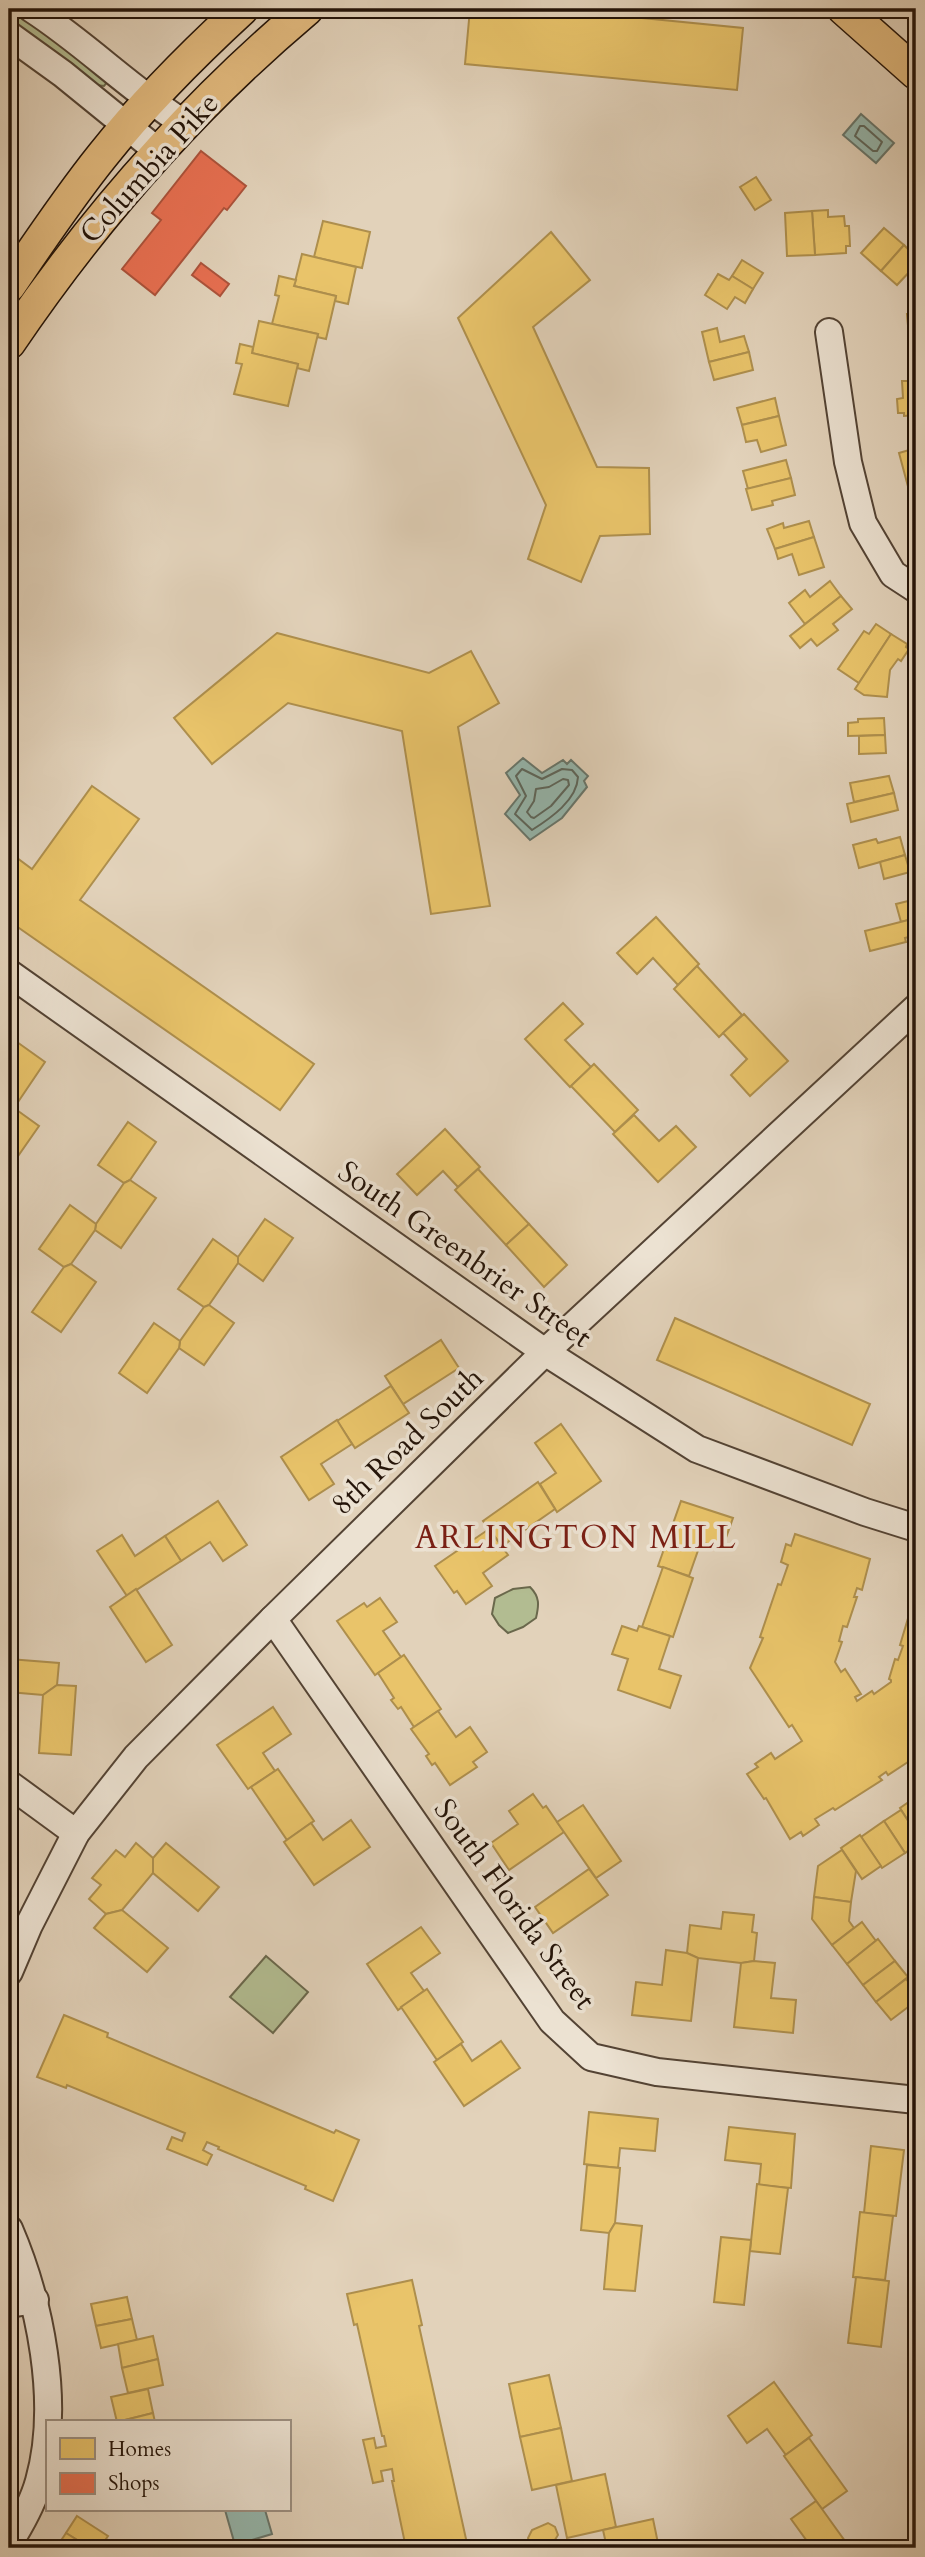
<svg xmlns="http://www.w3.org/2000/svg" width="925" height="2557" font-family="Cardo,serif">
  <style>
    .green { fill: #b2bc91; stroke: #6a684c; stroke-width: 2 }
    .water { fill: #95b8af; stroke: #67766c; stroke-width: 2 }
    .homes { fill: #e9c46a; stroke: #ae8f4d; stroke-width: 2 }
    .shops { fill: #e76f51; stroke: #ac533b; stroke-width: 2 }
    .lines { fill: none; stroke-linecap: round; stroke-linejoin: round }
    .shore { stroke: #5c665c; stroke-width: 2 }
    .minor-casing { stroke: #534334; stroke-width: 30 }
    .major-casing { stroke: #231308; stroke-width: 35 }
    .minor { stroke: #ece2d2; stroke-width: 26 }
    .major { stroke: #e1b97d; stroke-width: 32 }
    .labels { text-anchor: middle; stroke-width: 7; stroke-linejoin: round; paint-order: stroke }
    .street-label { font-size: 30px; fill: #231308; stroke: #ece2d2 }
    .neighbourhood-label { font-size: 32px; letter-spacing: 2px; fill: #7a1f14; stroke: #ece2d2 }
  </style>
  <rect width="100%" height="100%" fill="#e2d2ba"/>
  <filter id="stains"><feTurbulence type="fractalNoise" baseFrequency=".00286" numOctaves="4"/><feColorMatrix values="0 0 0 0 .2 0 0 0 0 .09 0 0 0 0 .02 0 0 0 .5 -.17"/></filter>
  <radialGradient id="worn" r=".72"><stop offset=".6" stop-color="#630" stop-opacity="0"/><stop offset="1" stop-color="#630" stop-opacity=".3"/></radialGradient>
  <!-- green -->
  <g class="green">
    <polygon points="9,9 21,9 109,80 104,86 96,85 56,53 9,20"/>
    <path d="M530 1587C540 1597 539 1605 536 1618L523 1627 508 1633 499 1625 492 1614 495 1598 513 1589Z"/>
    <polygon points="266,1956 308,1992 273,2033 230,1997"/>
  </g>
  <!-- water -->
  <g class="water">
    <polygon points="861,114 894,143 876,163 843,135"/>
    <polygon points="523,758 542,773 563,760 567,764 571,760 588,776 584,781 587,787 562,818 530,840 505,814 520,795 506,773"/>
    <polygon points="225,2510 265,2510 272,2534 235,2545"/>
  </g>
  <!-- homes -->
  <g class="homes">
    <polygon points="470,9 551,9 743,28 737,90 465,64"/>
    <polygon points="756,177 771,200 755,210 740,187"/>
    <polygon points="828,210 828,217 844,216 845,226 849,226 850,246 846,246 846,253 815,255 812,211"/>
    <polygon points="812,211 815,255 787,256 785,213"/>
    <polygon points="323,221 370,232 362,268 314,257"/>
    <polygon points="884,228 904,245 881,271 861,253"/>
    <polygon points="551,232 590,280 533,327 597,467 649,468 650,534 600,536 581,582 528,559 546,505 458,318"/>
    <polygon points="916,242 916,271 913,268 897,285 881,271 904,245 909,250"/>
    <polygon points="302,254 356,267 348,304 335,301 336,296 294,286"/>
    <polygon points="742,260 763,273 753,289 732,276"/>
    <polygon points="718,274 729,280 732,276 753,289 745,303 735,297 727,309 705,295"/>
    <polygon points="279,276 296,280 294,286 336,296 326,339 317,337 318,334 272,324 279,296 275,295"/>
    <polygon points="907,314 916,314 916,349 910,349"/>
    <polygon points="259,321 318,334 309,371 297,368 298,364 252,353"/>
    <polygon points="717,328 720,342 744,336 749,352 709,362 702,332"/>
    <polygon points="240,344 253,347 252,353 298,364 288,406 234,394 242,364 236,363"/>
    <polygon points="749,352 753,370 714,380 709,362"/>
    <polygon points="902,381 916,381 916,415 904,416 904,413 898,413 897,399 903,398"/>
    <polygon points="775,398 779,416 742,425 737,408"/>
    <polygon points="779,416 786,445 761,452 757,440 746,442 742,425"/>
    <polygon points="916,448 916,492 910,494 899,453"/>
    <polygon points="786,460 791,478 748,489 743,471"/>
    <polygon points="791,478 795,495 772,501 773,505 752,510 746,489"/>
    <polygon points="809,521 814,537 775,549 767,529 783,523 784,528"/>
    <polygon points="814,537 824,567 799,575 792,554 778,559 775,549"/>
    <polygon points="830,581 841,596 805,624 789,603 805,590 810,597"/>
    <polygon points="841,596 852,609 833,624 838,630 817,646 811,639 800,648 790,636"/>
    <polygon points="876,624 891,634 859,683 838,669 864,631 869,634"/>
    <polygon points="277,633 429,673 471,651 499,703 458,727 490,906 431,914 402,731 288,703 212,764 174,718"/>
    <polygon points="891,634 907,644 906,647 909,649 901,661 898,659 890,670 887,697 864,695 855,689"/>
    <polygon points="884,718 885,735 848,736 848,723 858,722 858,719"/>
    <polygon points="885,735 886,753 859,754 859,736"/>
    <polygon points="889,776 894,793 854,802 850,783"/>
    <polygon points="92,786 139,819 80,900 314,1064 280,1110 9,921 9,852 32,869"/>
    <polygon points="894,793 898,810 851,822 847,804"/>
    <polygon points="900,837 905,855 859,868 853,845 876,839 878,843"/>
    <polygon points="905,855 910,872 884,879 880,862"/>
    <polygon points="916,899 916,918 901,922 896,904"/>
    <polygon points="656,917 699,964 678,985 653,958 637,974 617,953"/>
    <polygon points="916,918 916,935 905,938 906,942 870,951 865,931"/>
    <polygon points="697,966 742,1015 719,1037 674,989"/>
    <polygon points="563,1003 583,1024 565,1040 591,1067 570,1087 525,1039"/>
    <polygon points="744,1014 788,1061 750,1096 731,1075 747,1059 723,1033"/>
    <polygon points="17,1042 45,1062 14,1108 9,1110 9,1054"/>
    <polygon points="594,1064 638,1110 615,1132 571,1086"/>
    <polygon points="14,1108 39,1126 9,1169 9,1110"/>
    <polygon points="634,1115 659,1141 676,1126 696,1147 658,1182 613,1134"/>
    <polygon points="128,1122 156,1142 130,1180 124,1183 98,1165"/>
    <polygon points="445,1129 480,1167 458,1187 443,1171 417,1195 397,1174"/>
    <polygon points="478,1169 529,1224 506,1245 455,1190"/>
    <polygon points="130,1180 156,1198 121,1248 95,1230 96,1224 124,1183"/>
    <polygon points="70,1205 96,1224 95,1230 71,1264 64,1267 39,1249"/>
    <polygon points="265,1219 293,1238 263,1281 238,1263 238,1257"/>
    <polygon points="529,1224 567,1265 544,1287 506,1245"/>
    <polygon points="213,1239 238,1257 238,1263 209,1305 204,1307 178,1289"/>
    <polygon points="71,1264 96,1282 61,1332 32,1312 64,1267"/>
    <polygon points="209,1305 234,1323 204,1365 179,1348 180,1341 204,1307"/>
    <polygon points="675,1318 870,1404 852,1445 657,1360"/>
    <polygon points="154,1323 180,1341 179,1348 147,1393 119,1373"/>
    <polygon points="441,1340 459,1368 403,1404 385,1376"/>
    <polygon points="391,1386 409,1413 355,1448 337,1421"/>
    <polygon points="337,1420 352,1444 321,1464 334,1484 309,1500 281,1457"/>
    <polygon points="561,1424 601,1481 557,1512 540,1484 556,1473 535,1443"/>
    <polygon points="538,1482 555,1509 502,1546 483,1521"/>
    <polygon points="218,1501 247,1545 223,1561 210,1542 181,1561 165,1536"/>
    <polygon points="681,1501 733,1518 722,1549 701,1542 689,1576 658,1566"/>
    <polygon points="489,1529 508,1555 483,1573 492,1586 466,1604 457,1591 454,1593 435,1566"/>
    <polygon points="795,1534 870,1559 862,1590 857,1588 854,1597 857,1597 847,1627 843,1626 839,1641 842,1642 835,1662 841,1672 845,1669 861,1694 855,1697 857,1701 872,1691 874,1694 891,1682 891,1680 889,1679 895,1659 898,1660 903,1646 900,1645 909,1615 913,1616 915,1608 910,1606 916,1587 916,1752 912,1755 914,1758 888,1775 886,1772 879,1777 882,1780 835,1810 833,1808 815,1819 819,1825 803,1836 801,1832 790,1839 766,1798 764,1799 747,1774 758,1767 755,1764 771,1753 775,1759 802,1741 792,1725 789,1727 750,1668 763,1638 760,1637 778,1584 781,1585 788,1565 781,1562 786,1544 791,1546"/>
    <polygon points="122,1535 135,1556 165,1536 181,1561 127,1596 97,1551"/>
    <polygon points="663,1567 693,1578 673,1637 642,1627"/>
    <polygon points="136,1589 172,1645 146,1662 110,1607"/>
    <polygon points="380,1598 397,1622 383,1631 401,1657 375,1675 337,1621 364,1603 367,1607"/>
    <polygon points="622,1626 637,1631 639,1626 670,1636 659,1669 681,1676 670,1708 618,1690 628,1659 612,1654"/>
    <polygon points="404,1655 441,1709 414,1727 401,1707 398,1709 391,1700 394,1698 378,1673"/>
    <polygon points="9,1659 59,1663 57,1685 43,1695 9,1692"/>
    <polygon points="57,1685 76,1686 71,1755 39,1753 43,1695"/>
    <polygon points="273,1707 291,1734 263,1753 275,1771 248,1789 217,1745"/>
    <polygon points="438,1711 456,1737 470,1727 487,1752 473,1762 477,1767 450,1785 435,1763 432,1765 426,1756 429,1754 411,1729"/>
    <polygon points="278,1769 314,1821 287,1840 251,1787"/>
    <polygon points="533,1794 543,1808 546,1806 564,1832 509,1870 491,1843 518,1824 509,1811"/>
    <polygon points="916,1797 916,1833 900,1808"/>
    <polygon points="583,1805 621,1861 596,1878 557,1822"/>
    <polygon points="901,1810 916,1833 916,1845 905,1853 884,1821"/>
    <polygon points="351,1820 370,1847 314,1885 284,1842 311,1823 323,1840"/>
    <polygon points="884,1821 905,1853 882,1868 861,1837"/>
    <polygon points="860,1835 881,1866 862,1879 841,1848"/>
    <polygon points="136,1843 153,1858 153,1873 122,1910 106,1914 89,1899 101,1885 92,1878 116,1850 125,1857"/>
    <polygon points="166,1843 219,1887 198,1911 153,1873 153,1858"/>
    <polygon points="842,1850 856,1871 851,1902 814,1897 818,1866"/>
    <polygon points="589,1869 608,1895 553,1933 535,1907"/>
    <polygon points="814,1897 851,1902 849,1921 854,1928 832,1945 812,1919"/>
    <polygon points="122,1910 168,1948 147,1972 94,1928 106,1914"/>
    <polygon points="723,1912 754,1915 752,1932 757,1933 754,1961 741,1963 698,1958 687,1953 690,1925 721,1929"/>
    <polygon points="862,1922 876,1941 847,1964 832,1945"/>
    <polygon points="421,1927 440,1953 411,1973 424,1991 398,2010 367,1964"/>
    <polygon points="878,1939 895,1961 863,1985 847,1964"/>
    <polygon points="666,1950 687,1953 698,1958 691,2021 632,2015 636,1982 662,1985"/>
    <polygon points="754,1961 775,1963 771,1998 796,2000 793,2033 734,2027 741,1963"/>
    <polygon points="895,1961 908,1977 876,2002 863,1985"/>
    <polygon points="906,1979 916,1992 916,2001 891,2020 876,2002"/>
    <polygon points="427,1989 463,2042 437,2060 401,2007"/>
    <polygon points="64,2015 108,2033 107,2037 334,2133 336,2130 359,2140 333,2201 305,2189 306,2186 218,2149 219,2147 207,2142 203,2150 212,2155 207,2165 167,2149 172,2137 182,2141 185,2133 67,2085 66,2088 37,2077"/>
    <polygon points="501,2041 520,2068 464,2106 434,2062 461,2044 472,2061"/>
    <polygon points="589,2112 658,2119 655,2151 620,2148 618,2168 584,2164"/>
    <polygon points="729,2127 795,2134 791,2188 759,2185 761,2164 725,2160"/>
    <polygon points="871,2146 904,2150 896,2216 864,2213"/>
    <polygon points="587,2165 620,2168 615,2223 609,2233 581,2230"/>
    <polygon points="757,2184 788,2188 780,2254 750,2251"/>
    <polygon points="860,2212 893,2216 885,2280 853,2277"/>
    <polygon points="615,2223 642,2226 635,2291 604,2289 609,2233"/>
    <polygon points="721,2237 751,2240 744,2305 714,2302"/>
    <polygon points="856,2277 889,2281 881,2347 848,2343"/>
    <polygon points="412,2280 422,2325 419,2326 468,2548 406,2548 392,2481 394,2481 392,2469 381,2471 383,2481 373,2483 363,2440 374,2438 376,2448 386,2446 384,2436 382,2436 357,2324 354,2325 347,2294"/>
    <polygon points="127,2297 132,2319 96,2326 91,2304"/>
    <polygon points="132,2319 137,2340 101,2348 96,2326"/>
    <polygon points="153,2336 158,2359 122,2368 118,2344"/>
    <polygon points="158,2359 163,2385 128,2393 122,2368"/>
    <polygon points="549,2375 561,2428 520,2437 509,2384"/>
    <polygon points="774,2382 812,2435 786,2455 767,2429 747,2443 728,2416"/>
    <polygon points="148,2389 153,2413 117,2422 111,2397"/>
    <polygon points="153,2413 155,2422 117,2422"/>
    <polygon points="561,2428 572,2481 532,2490 520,2437"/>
    <polygon points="809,2438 847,2491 822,2509 784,2456"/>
    <polygon points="605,2474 616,2527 567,2538 556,2485"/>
    <polygon points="816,2501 822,2509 850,2548 812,2548 791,2519"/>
    <polygon points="77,2516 108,2536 100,2548 90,2548 66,2533"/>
    <polygon points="653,2519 659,2548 607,2548 603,2530"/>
    <polygon points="548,2523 555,2527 558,2535 553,2543 547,2548 531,2546 528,2538 532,2530"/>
    <polygon points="66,2533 90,2548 56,2548"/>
  </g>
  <!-- shops -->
  <g class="shops">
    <polygon points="201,151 246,186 227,210 224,208 155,295 122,269 161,220 152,213"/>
    <polygon points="201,263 229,284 220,296 192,275"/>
  </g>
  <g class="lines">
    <!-- shore -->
    <g class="shore">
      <polygon points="860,126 864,126 882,142 877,151 873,151 855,136"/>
      <path d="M522 769 542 779 562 769 572 770 578 777C577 800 551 818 532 830L515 814 526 796 516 776Z"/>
      <polygon points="563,779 568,780 569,785 551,806 534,818 531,817 527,812 534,801 536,789 549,787"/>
    </g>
    <defs>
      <g id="minor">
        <path d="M32 9C86 44 131 90 185 124"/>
        <polyline points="9,35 63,74 159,152"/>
        <polyline points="829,332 848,462 863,523 893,574 916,589"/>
        <polyline points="9,973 545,1352 697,1449 865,1512 916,1528"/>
        <polyline points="273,1619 552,2021 591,2057 657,2072 916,2100"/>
        <polyline points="9,1784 76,1833"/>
        <polyline points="9,1972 29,1925 76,1833 136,1757 273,1619 545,1352 916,1008"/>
        <path d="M9 2229C40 2301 61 2403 39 2481 33 2503 21 2524 9 2543"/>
        <polyline points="9,2304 35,2300"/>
      </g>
      <g id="major">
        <polyline points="844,9 916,73"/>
        <path d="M9 286C39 242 69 197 102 156 144 103 193 54 242 9"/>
        <path d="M9 343C93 219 192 106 307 9"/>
      </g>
    </defs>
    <!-- minor casing -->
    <use href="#minor" class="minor-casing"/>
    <!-- major casing -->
    <use href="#major" class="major-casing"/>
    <!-- minor -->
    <use href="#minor" class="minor"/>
    <!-- major -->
    <use href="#major" class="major"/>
  </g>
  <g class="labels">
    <!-- street labels -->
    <g class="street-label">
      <text transform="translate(149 168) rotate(-48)" y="10">Columbia Pike</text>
      <text transform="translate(465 1254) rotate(35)" y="10">South Greenbrier Street</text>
      <text transform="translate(407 1441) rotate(-44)" y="10">8th Road South</text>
      <text transform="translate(515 1904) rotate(54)" y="10">South Florida Street</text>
    </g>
    <!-- neighbourhood labels -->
    <g class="neighbourhood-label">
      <text x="576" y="1548">ARLINGTON MILL</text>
    </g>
  </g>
  <!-- margin -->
  <rect width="925" height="2557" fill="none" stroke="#e2d2ba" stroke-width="35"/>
  <rect x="10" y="10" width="904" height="2536" fill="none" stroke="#231308" stroke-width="3.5"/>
  <rect x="18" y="18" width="890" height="2522" fill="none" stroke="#231308" stroke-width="2"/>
  <!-- legend -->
  <rect x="46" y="2420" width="245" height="91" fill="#ece2d2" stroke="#9c8f81" stroke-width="2"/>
  <rect x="60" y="2438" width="35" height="21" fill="#e9c46a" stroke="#9c8f81" stroke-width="2"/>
  <text x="108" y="2456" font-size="21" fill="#231308">Homes</text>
  <rect x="60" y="2473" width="35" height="21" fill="#e76f51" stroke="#9c8f81" stroke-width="2"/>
  <text x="108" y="2490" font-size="21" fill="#231308">Shops</text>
  <rect width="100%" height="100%" filter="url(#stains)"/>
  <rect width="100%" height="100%" fill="url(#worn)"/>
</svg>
